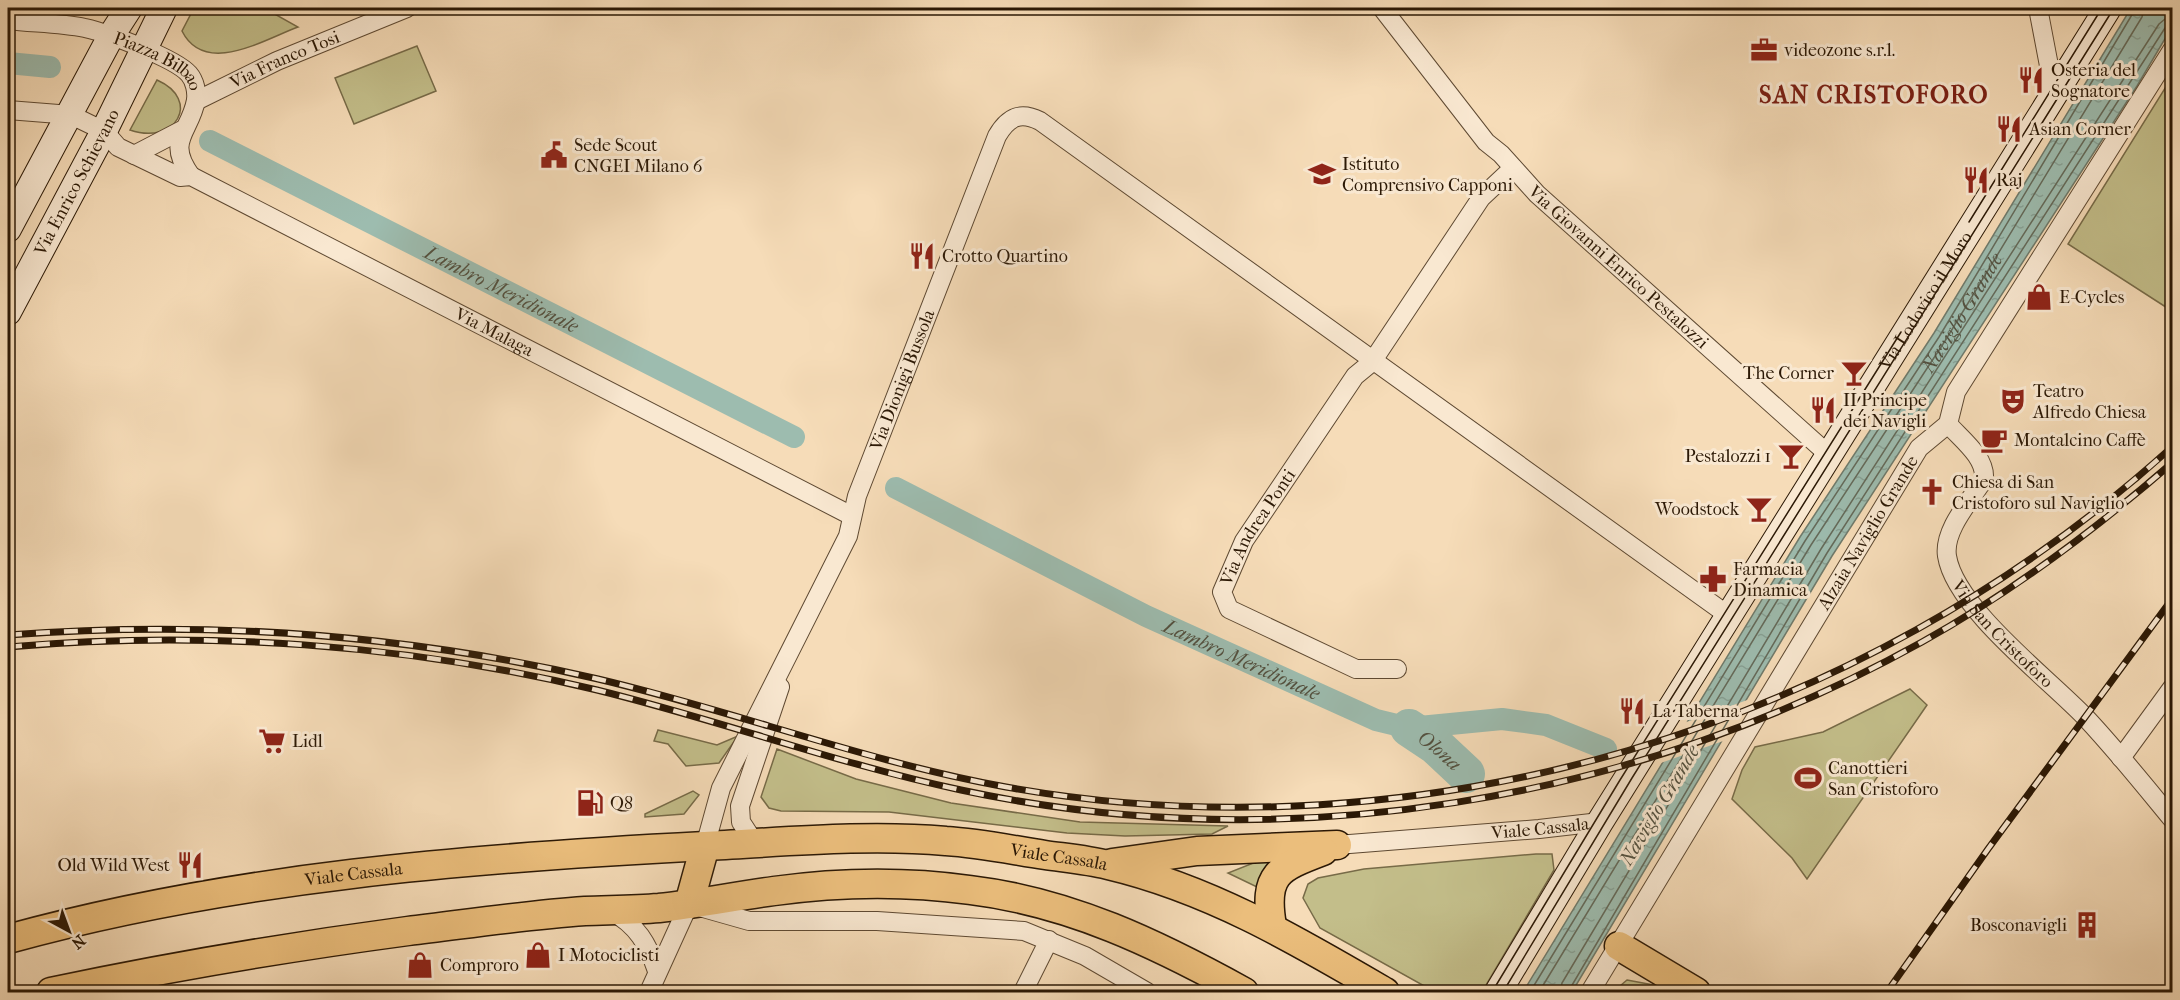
<svg xmlns="http://www.w3.org/2000/svg" width="2180" height="1000" font-family="'IM FELL French Canon',serif">
  <style>
    .green { fill: #c3be8a; stroke: #776b48; stroke-width: 1.5 }
    .water { fill: url(#water-ripples); stroke: #6f7a6b; stroke-width: 1.5 }
    .pier { fill: #f6dcb8 }
    .lines { fill: none; stroke-linecap: round; stroke-linejoin: round }
    .shore { stroke: #646a5a; stroke-width: 1.5 }
    .canal { stroke: #9dbcaf; stroke-width: 22 }
    .river { stroke: #9dbcaf; stroke-width: 38 }
    .street-casing { stroke: #5e4932; stroke-width: 20 }
    .secondary-casing { stroke: #2b1805; stroke-width: 28 }
    .primary-casing { stroke: #2b1805; stroke-width: 31 }
    .street { stroke: #f9e8d1; stroke-width: 18 }
    .secondary { stroke: #f9e8d1; stroke-width: 26 }
    .primary { stroke: #ebbe7c; stroke-width: 28 }
    .tram { stroke: #2b1805; stroke-width: 1.5 }
    .rail-casing { stroke: #2b1805; stroke-width: 7 }
    .rail { stroke: #f9e8d1; stroke-width: 4.5; stroke-dasharray: 14; stroke-linecap: butt }
    .labels { text-anchor: middle; stroke-width: 6; stroke-linejoin: round; paint-order: stroke }
    .poi-label { font-size: 18px; fill: #2b1805; stroke: #f9e8d1; text-anchor: start }
    .street-label { font-size: 18px; fill: #2b1805; stroke: #f9e8d1 }
    .water-label { font-size: 20px; font-style: italic; fill: #535140; stroke: #f9e8d1 }
    .district-label { font-size: 24px; font-weight: bold; letter-spacing: 1.5px; fill: #7a1f14; stroke: #f9e8d1 }
  </style>
  <defs>
    <pattern id="water-ripples" width="26" height="14" patternUnits="userSpaceOnUse" patternTransform="scale(1.5)"><rect width="26" height="14" fill="#9dbcaf"/><path d="M2 4q2-2 4 0t4 0M15 11q2-2 4 0t4 0" fill="none" stroke="#87a195"/></pattern>
  </defs>
  <rect width="100%" height="100%" fill="#f6dcb8"/>
  <filter id="stains"><feTurbulence type="fractalNoise" baseFrequency=".00333" numOctaves="4"/><feColorMatrix values="0 0 0 0 .2 0 0 0 0 .09 0 0 0 0 .02 0 0 0 .5 -.17"/></filter>
  <radialGradient id="worn" r=".72"><stop offset=".6" stop-color="#630" stop-opacity="0"/><stop offset="1" stop-color="#630" stop-opacity=".3"/></radialGradient>
  <!-- green -->
  <g class="green">
    <path d="M194 8H264L298 27C265 39 205 77 182 31Z"/>
    <polygon points="417,46 436,91 354,124 335,78"/>
    <polygon points="2172,77 2172,311 2068,244"/>
    <path d="M157 80C202 100 176 146 130 130Z"/>
    <polygon points="1910,689 1927,705 1807,879 1792,858 1732,799 1742,770 1755,747 1823,732"/>
    <polygon points="658,730 717,745 738,736 719,763 686,766 668,744 654,741"/>
    <polygon points="777,749 856,779 951,803 1080,822 1228,826 1212,834 1125,836 1067,833 889,812 781,811 769,808 761,797"/>
    <polygon points="693,791 699,795 684,814 645,817 645,814"/>
    <polygon points="1536,854 1552,854 1554,870 1482,992 1435,992 1320,928 1303,898 1308,884 1318,878 1364,869"/>
    <polygon points="1271,856 1257,887 1228,873"/>
    <polygon points="1627,980 1659,986 1669,992 1613,992"/>
  </g>
  <!-- water -->
  <polygon class="water" points="2131,8 2172,8 2172,27 2137,86 1832,556 1572,992 1523,992 1800,537 1934,333"/>
  <!-- pier -->
  <polygon class="pier" points="1750,699 1726,740 1655,765 1681,724"/>
  <g class="lines">
    <!-- shore -->
    <g class="shore">
      <polyline points="1530,992 1805,541 1939,337 2136,8"/>
      <path id="s1" d="M1539 992 1811 545 1945 341 2142 17 2144 8"/>
      <polyline points="1560,992 1562,983 1821,549 2159,24 2165,19 2172,18"/>
      <polyline points="1568,992 1827,553 2165,28 2172,25"/>
    </g>
    <!-- canal -->
    <g class="canal">
      <polyline points="8,63 50,67"/>
      <path id="s2" d="M210 141 794 437"/>
      <path id="s3" d="M896 488 1146 616 1376 720 1409 728 1502 719 1546 725 1606 749"/>
    </g>
    <!-- river -->
    <path class="river" id="s4" d="M1409 728 1436 746 1466 774"/>
    <defs>
      <g id="street">
        <path id="s5" d="M1382 8 1486 142 1501 154 1537 194 1829 455"/>
        <polyline points="2038,8 2054,92"/>
        <path id="s6" d="M8 20C33 23 60 23 85 28 107 33 175 58 189 74 195 81 197 92 196 100 190 133 165 140 191 176"/>
        <path id="s7" d="M196 101 277 61 407 8"/>
        <path id="s8" d="M8 110 71 115 104 131 118 147 180 177 191 176 852 516"/>
        <polyline points="134,155 182,130"/>
        <path id="s9" d="M1948 424C1961 439 1986 457 1984 479 1971 500 1943 530 1947 556 1955 608 2049 679 2086 718 2116 750 2144 785 2172 819"/>
        <path id="s10" d="M1397 669H1356L1229 609 1222 592 1244 541 1355 376 1372 362 1481 198 1513 168"/>
        <polyline points="2121,758 2172,688"/>
        <polyline points="754,842 741,822 740,806 780,687"/>
        <path id="s11" d="M1337 845 1539 829 1600 822"/>
        <path id="s12" d="M705 846 721 788 848 536 857 496 997 136C1008 117 1020 111 1040 121L1729 616"/>
        <path d="M611 911C637 925 648 944 657 971"/>
        <polyline points="649,992 689,904 749,921 877,921 1024,931 1085,956 1147,992"/>
        <polyline points="1023,992 1049,940"/>
        <path id="s13" d="M1590 992 1919 448 1948 424 1956 392 2172 50"/>
      </g>
      <g id="secondary">
        <polyline points="8,229 111,36 129,8"/>
        <path id="s14" d="M8 312 104 131 164 8"/>
        <path id="s15" d="M1498 992 1600 822 2108 8"/>
      </g>
      <g id="primary">
        <polyline points="1112,863 1197,851 1337,845"/>
        <polyline points="689,904 705,846"/>
        <path d="M1272 926C1263 874 1278 868 1323 851"/>
        <path id="s16" d="M8 939C233 877 472 858 705 846 784 842 867 834 946 841 979 843 1012 850 1045 855 1066 858 1088 860 1108 865 1210 889 1296 940 1385 992"/>
        <polyline points="1619,946 1696,992"/>
        <path d="M51 992C169 967 288 947 408 931 467 924 526 915 585 911 610 910 634 910 659 908 697 904 736 896 774 891 839 882 905 881 970 890 1070 902 1157 944 1244 992"/>
      </g>
    </defs>
    <!-- street casing -->
    <use href="#street" class="street-casing"/>
    <!-- secondary casing -->
    <use href="#secondary" class="secondary-casing"/>
    <!-- primary casing -->
    <use href="#primary" class="primary-casing"/>
    <!-- street -->
    <use href="#street" class="street"/>
    <!-- secondary -->
    <use href="#secondary" class="secondary"/>
    <!-- primary -->
    <use href="#primary" class="primary"/>
    <!-- tram -->
    <g class="tram">
      <polyline points="1969,222 2102,8"/>
      <polyline points="1492,992 1620,780 1901,332"/>
      <polyline points="1503,992 1632,778 2114,8"/>
    </g>
    <defs>
      <g id="rail">
        <path d="M8 635C206 620 404 634 598 679 735 711 867 762 1006 787 1422 861 1860 729 2172 447"/>
        <path d="M8 647C204 630 406 644 597 690 719 720 838 764 961 790 1286 860 1632 803 1922 642 2012 592 2095 530 2172 463"/>
        <polyline points="1887,992 1988,849 2172,599"/>
      </g>
    </defs>
    <!-- rail casing -->
    <use href="#rail" class="rail-casing"/>
    <!-- rail -->
    <use href="#rail" class="rail"/>
  </g>
  <!-- icons -->
  <defs>
    <symbol id="office-bare" viewBox="-9 -9 18 18"><path d="M-6-3h4V-5.5h4V-3h4V5H-6ZM-1-4.5V-3h2v-1.5ZM-6 0V1H6V0Z" fill="#8f2418" stroke="#f9e8d1" stroke-width="2.5" paint-order="stroke"/></symbol>
    <symbol id="restaurant-bare" viewBox="-9 -9 18 18"><path d="M-5-6h1v4h1v-4h1v4h1v-4h1v5L-1.5 .5V6h-2V.5L-5-1ZM5-6V6H3V1.5H1.5Q1.5-4 5-6Z" fill="#8f2418" stroke="#f9e8d1" stroke-width="2.5" paint-order="stroke"/></symbol>
    <symbol id="civic-bare" viewBox="-9 -9 18 18"><path d="M-.6-6.5H3V-4.5H.6V-3L4-1V1h2V6H-6V1h2V-1L-.6-3ZM-1.2 2.5V6h2.4V2.5Z" fill="#8f2418" stroke="#f9e8d1" stroke-width="2.5" paint-order="stroke"/></symbol>
    <symbol id="school-bare" viewBox="-9 -9 18 18"><path d="M0-5L7-2L0 1L-7-2ZM-4 1L0 2.5L4 1V4Q0 6-4 4Z" fill="#8f2418" stroke="#f9e8d1" stroke-width="2.5" paint-order="stroke"/></symbol>
    <symbol id="shop-bare" viewBox="-9 -9 18 18"><path d="M-5-2.5h2.3a2.7 3.5 0 0 1 5.4 0H5L5.5 6h-11ZM-1.5-2.5h3a1.5 2.3 0 0 0-3 0Z" fill="#8f2418" stroke="#f9e8d1" stroke-width="2.5" paint-order="stroke"/></symbol>
    <symbol id="bar-bare" viewBox="-9 -9 18 18"><path d="M-6-5H6L.8 .8V4.5H3.5V6h-7V4.5H-.8V.8Z" fill="#8f2418" stroke="#f9e8d1" stroke-width="2.5" paint-order="stroke"/></symbol>
    <symbol id="theatre-bare" viewBox="-9 -9 18 18"><path d="M-5-5.5Q0-4 5-5.5V0Q5 5 0 6Q-5 5-5 0ZM-3.3-2.5H-1v1.5H-3.3ZM1-2.5H3.3v1.5H1ZM-2.8 1Q0 5.5 2.8 1Z" fill="#8f2418" stroke="#f9e8d1" stroke-width="2.5" paint-order="stroke"/></symbol>
    <symbol id="cafe-bare" viewBox="-9 -9 18 18"><path d="M-5.5-4.5H6V0H3Q3 3.5 0 3.5H-2.5Q-5.5 3.5-5.5 0ZM3-3.2v2h1.7v-2ZM-6 4.5H4V6H-6Z" fill="#8f2418" stroke="#f9e8d1" stroke-width="2.5" paint-order="stroke"/></symbol>
    <symbol id="church-bare" viewBox="-9 -9 18 18"><path d="M-1.2-6h2.4v3.5h3.3v2.4h-3.3V6h-2.4V-.1h-3.3v-2.4h3.3Z" fill="#8f2418" stroke="#f9e8d1" stroke-width="2.5" paint-order="stroke"/></symbol>
    <symbol id="pharmacy-bare" viewBox="-9 -9 18 18"><path d="M-2-6h4v4h4v4h-4v4h-4v-4h-4v-4h4Z" fill="#8f2418" stroke="#f9e8d1" stroke-width="2.5" paint-order="stroke"/></symbol>
    <symbol id="supermarket-bare" viewBox="-9 -9 18 18"><path d="M-6-5.5h2.5l.6 2H6L4.5 2H-2.5L-4.4-4H-6ZM-1.5 3.2a1.3 1.3 0 1 0 .1 0ZM3 3.2a1.3 1.3 0 1 0 .1 0Z" fill="#8f2418" stroke="#f9e8d1" stroke-width="2.5" paint-order="stroke"/></symbol>
    <symbol id="stadium-bare" viewBox="-9 -9 18 18"><path d="M0-5a6.5 5 0 1 0 0 10a6.5 5 0 1 0 0-10ZM-3.5-1.8h7v3.6h-7Z" fill="#8f2418" stroke="#f9e8d1" stroke-width="2.5" paint-order="stroke"/></symbol>
    <symbol id="fuel-bare" viewBox="-9 -9 18 18"><path d="M-5.5-6h7V0h2V4h1.3V-2.5L3-4.5l.8-.8L6-3V5H2.5V1h-1V6h-7ZM-4.2-4.7v3.2H.2V-4.7Z" fill="#8f2418" stroke="#f9e8d1" stroke-width="2.5" paint-order="stroke"/></symbol>
    <symbol id="building-bare" viewBox="-9 -9 18 18"><path d="M-4-6H4V6H1V3H-1V6H-4ZM-2.5-4.3h1.7v1.8h-1.7ZM.8-4.3h1.7v1.8H.8ZM-2.5-1h1.7V.8h-1.7ZM.8-1h1.7V.8H.8Z" fill="#8f2418" stroke="#f9e8d1" stroke-width="2.5" paint-order="stroke"/></symbol>
  </defs>
  <g fill-rule="evenodd">
    <use href="#office-bare" x="1745" y="31" width="38" height="38"/>
    <use href="#restaurant-bare" x="2012" y="61" width="38" height="38"/>
    <use href="#restaurant-bare" x="1990" y="110" width="38" height="38"/>
    <use href="#civic-bare" x="535" y="136" width="38" height="38"/>
    <use href="#school-bare" x="1303" y="155" width="38" height="38"/>
    <use href="#restaurant-bare" x="1957" y="161" width="38" height="38"/>
    <use href="#restaurant-bare" x="903" y="237" width="38" height="38"/>
    <use href="#shop-bare" x="2020" y="278" width="38" height="38"/>
    <use href="#bar-bare" x="1835" y="354" width="38" height="38"/>
    <use href="#theatre-bare" x="1994" y="382" width="38" height="38"/>
    <use href="#restaurant-bare" x="1804" y="391" width="38" height="38"/>
    <use href="#cafe-bare" x="1975" y="421" width="38" height="38"/>
    <use href="#bar-bare" x="1772" y="437" width="38" height="38"/>
    <use href="#church-bare" x="1913" y="473" width="38" height="38"/>
    <use href="#bar-bare" x="1740" y="490" width="38" height="38"/>
    <use href="#pharmacy-bare" x="1694" y="560" width="38" height="38"/>
    <use href="#restaurant-bare" x="1613" y="692" width="38" height="38"/>
    <use href="#supermarket-bare" x="253" y="722" width="38" height="38"/>
    <use href="#stadium-bare" x="1789" y="759" width="38" height="38"/>
    <use href="#fuel-bare" x="571" y="784" width="38" height="38"/>
    <use href="#restaurant-bare" x="171" y="846" width="38" height="38"/>
    <use href="#building-bare" x="2068" y="906" width="38" height="38"/>
    <use href="#shop-bare" x="519" y="936" width="38" height="38"/>
    <use href="#shop-bare" x="401" y="946" width="38" height="38"/>
  </g>
  <g class="labels">
    <!-- poi labels -->
    <g class="poi-label">
      <text x="1784" y="56">videozone s.r.l.</text>
      <text x="2051" y="76">Osteria del<tspan x="2051" dy="21">Sognatore</tspan></text>
      <text x="2029" y="135">Asian Corner</text>
      <text x="574" y="151">Sede Scout<tspan x="574" dy="21">CNGEI Milano 6</tspan></text>
      <text x="1342" y="170">Istituto<tspan x="1342" dy="21">Comprensivo Capponi</tspan></text>
      <text x="1996" y="186">Raj</text>
      <text x="942" y="262">Crotto Quartino</text>
      <text x="2059" y="303">E-Cycles</text>
      <text x="1834" y="379" text-anchor="end">The Corner</text>
      <text x="2033" y="397">Teatro<tspan x="2033" dy="21">Alfredo Chiesa</tspan></text>
      <text x="1843" y="406">II Principe<tspan x="1843" dy="21">dei Navigli</tspan></text>
      <text x="2014" y="446">Montalcino Caffè</text>
      <text x="1771" y="462" text-anchor="end">Pestalozzi 1</text>
      <text x="1952" y="488">Chiesa di San<tspan x="1952" dy="21">Cristoforo sul Naviglio</tspan></text>
      <text x="1739" y="515" text-anchor="end">Woodstock</text>
      <text x="1733" y="575">Farmacia<tspan x="1733" dy="21">Dinamica</tspan></text>
      <text x="1652" y="717">La Taberna</text>
      <text x="292" y="747">Lidl</text>
      <text x="1828" y="774">Canottieri<tspan x="1828" dy="21">San Cristoforo</tspan></text>
      <text x="610" y="809">Q8</text>
      <text x="170" y="871" text-anchor="end">Old Wild West</text>
      <text x="2067" y="931" text-anchor="end">Bosconavigli</text>
      <text x="558" y="961">I Motociclisti</text>
      <text x="440" y="971">Comproro</text>
    </g>
    <!-- street labels -->
    <g class="street-label">
      <text dy="6" stroke="none"><textPath href="#s7" startOffset="98">Via Franco Tosi</textPath></text>
      <text dy="6" stroke="none"><textPath href="#s6" startOffset="159">Piazza Bilbao</textPath></text>
      <text dy="6" stroke="none"><textPath href="#s14" startOffset="147">Via Enrico Schievano</textPath></text>
      <text dy="6" stroke="none"><textPath href="#s5" startOffset="352">Via Giovanni Enrico Pestalozzi</textPath></text>
      <text dy="6" stroke="none"><textPath href="#s15" startOffset="813">Via Lodovico il Moro</textPath></text>
      <text dy="6" stroke="none"><textPath href="#s8" startOffset="542">Via Malaga</textPath></text>
      <text dy="6" stroke="none"><textPath href="#s12" startOffset="508">Via Dionigi Bussola</textPath></text>
      <text dy="6" stroke="none"><textPath href="#s10" startOffset="274">Via Andrea Ponti</textPath></text>
      <text dy="6" stroke="none"><textPath href="#s13" startOffset="537">Alzaia Naviglio Grande</textPath></text>
      <text dy="6" stroke="none"><textPath href="#s9" startOffset="252">Via San Cristoforo</textPath></text>
      <text dy="6" stroke="none"><textPath href="#s11" startOffset="204">Viale Cassala</textPath></text>
      <text dy="6" stroke="none"><textPath href="#s16" startOffset="1060">Viale Cassala</textPath></text>
      <text dy="6" stroke="none"><textPath href="#s16" startOffset="352">Viale Cassala</textPath></text>
    </g>
    <!-- water labels -->
    <g class="water-label">
      <text dy="7" stroke="none"><textPath href="#s2" startOffset="327">Lambro Meridionale</textPath></text>
      <text dy="7" stroke="none"><textPath href="#s1" startOffset="800">Naviglio Grande</textPath></text>
      <text dy="7" stroke="none"><textPath href="#s3" startOffset="386">Lambro Meridionale</textPath></text>
      <text dy="7" stroke="none"><textPath href="#s4" startOffset="38">Olona</textPath></text>
      <text transform="translate(1659 805) rotate(-59)" y="7">Naviglio Grande</text>
    </g>
    <!-- district labels -->
    <g class="district-label">
      <text x="1874" y="103">SAN CRISTOFORO</text>
    </g>
  </g>
  <!-- margin -->
  <rect width="2180" height="1000" fill="none" stroke="#f6dcb8" stroke-width="30"/>
  <rect x="9" y="9" width="2162" height="982" fill="none" stroke="#2b1805" stroke-width="3"/>
  <rect x="15" y="15" width="2150" height="970" fill="none" stroke="#2b1805" stroke-width="1.5"/>
  <!-- north arrow -->
  <g transform="translate(69 931) rotate(139)" stroke="#f9e8d1" stroke-width="4.5" paint-order="stroke">
  <path d="M0-4.5L10 22L0 15L-10 22Z" fill="#2b1805"/>
  <text y="-9" font-size="16" font-weight="bold" text-anchor="middle" fill="#2b1805">N</text>
  </g>
  <rect width="100%" height="100%" filter="url(#stains)"/>
  <rect width="100%" height="100%" fill="url(#worn)"/>
</svg>
